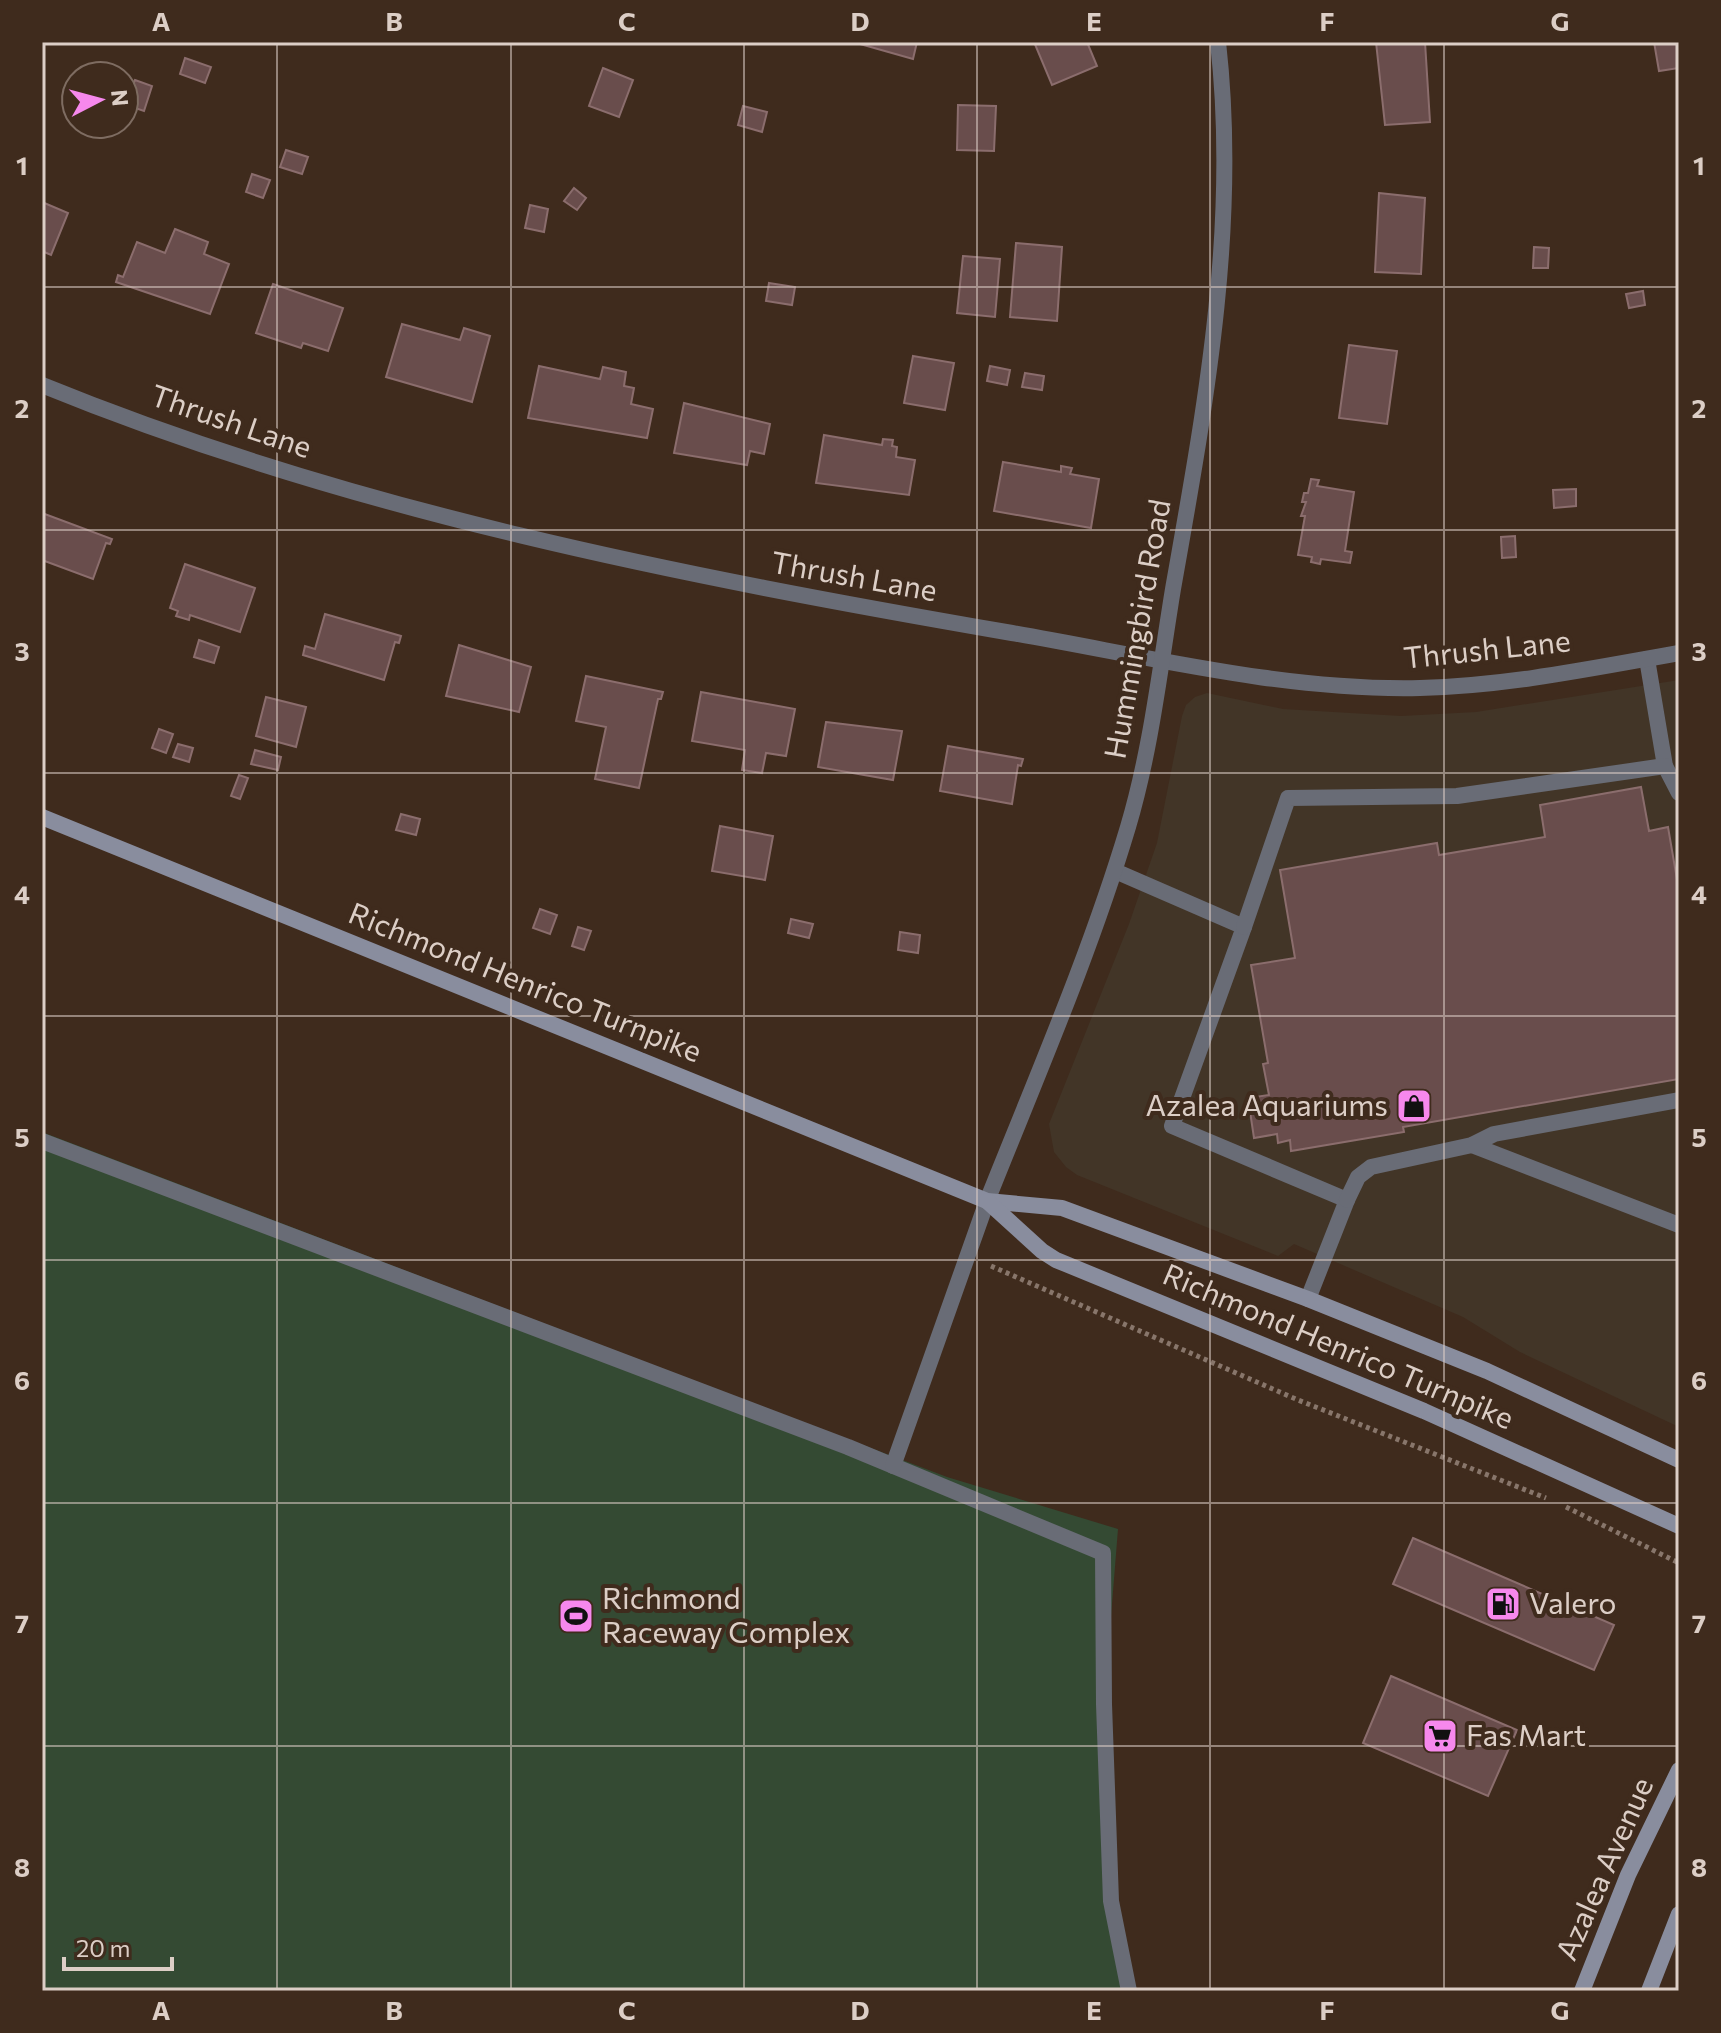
<svg xmlns="http://www.w3.org/2000/svg" width="1721" height="2033" font-family="Commissioner,sans-serif">
  <style>
    .commercial { fill: #423527 }
    .green { fill: #344a33 }
    .building { fill: #694d4c; stroke: #8b6d6d; stroke-width: 2 }
    .lines { fill: none; stroke-linecap: round; stroke-linejoin: round }
    .path { stroke: #88766b; stroke-width: 5; stroke-dasharray: 4 4; stroke-linecap: butt }
    .lane { stroke: #696c76; stroke-width: 16 }
    .street { stroke: #696c76; stroke-width: 16 }
    .secondary { stroke: #898d9e; stroke-width: 16 }
    .grid { fill: none; stroke: #dccec6; stroke-width: 2; stroke-opacity: 0.55 }
    .labels { text-anchor: middle; stroke-width: 8; stroke-linejoin: round; paint-order: stroke }
    .street-label { font-size: 30px; fill: #dccec6; stroke: #3f2b1d }
    .poi-label { font-size: 30px; fill: #dccec6; stroke: #3f2b1d; text-anchor: start }
    .neatline { fill: none; stroke: #dccec6; stroke-width: 3 }
    .grid-label { font-size: 26px; text-anchor: middle; font-weight: bold; fill: #dccec6 }
  </style>
  <rect width="100%" height="100%" fill="#3f2b1d"/>
  <!-- commercial -->
  <polygon class="commercial" points="1679,680 1679,1427 1520,1352 1463,1317 1294,1244 1278,1256 1077,1175 1066,1167 1054,1152 1049,1124 1129,924 1157,843 1182,716 1186,705 1195,697 1207,693 1283,709 1401,716 1476,712"/>
  <!-- green -->
  <polygon class="green" points="42,1132 947,1477 1118,1529 1104,1704 1111,1901 1129,1991 42,1991"/>
  <!-- building -->
  <g class="building">
    <polygon points="853,42 917,42 913,59"/>
    <polygon points="1034,42 1087,42 1097,66 1052,85"/>
    <polygon points="1376,42 1425,42 1430,122 1385,125"/>
    <polygon points="1654,42 1679,42 1679,68 1659,71"/>
    <polygon points="185,58 211,67 205,83 180,74"/>
    <polygon points="603,68 633,80 619,117 589,106"/>
    <polygon points="135,80 152,86 144,111 126,105"/>
    <polygon points="958,105 996,106 994,151 957,150"/>
    <polygon points="743,106 767,112 762,132 738,125"/>
    <polygon points="286,150 308,157 302,174 280,167"/>
    <polygon points="252,174 270,180 263,198 246,192"/>
    <polygon points="574,188 586,198 577,210 564,201"/>
    <polygon points="1379,193 1425,198 1421,274 1375,272"/>
    <polygon points="42,202 68,213 51,255 42,251"/>
    <polygon points="530,205 548,209 544,232 525,228"/>
    <polygon points="175,229 208,242 204,254 229,264 210,314 116,282 118,275 123,277 137,242 165,253"/>
    <polygon points="1016,243 1062,247 1057,321 1010,317"/>
    <polygon points="1534,247 1549,248 1548,268 1533,268"/>
    <polygon points="963,256 1000,259 995,317 957,313"/>
    <polygon points="769,283 795,287 792,305 766,301"/>
    <polygon points="273,284 343,308 328,351 303,343 301,348 256,333"/>
    <polygon points="1643,291 1645,305 1629,308 1626,294"/>
    <polygon points="402,324 460,340 464,328 490,336 472,402 386,377"/>
    <polygon points="1349,345 1397,351 1387,424 1339,418"/>
    <polygon points="913,356 954,363 945,410 904,403"/>
    <polygon points="539,366 600,379 603,367 626,372 624,386 634,388 631,404 653,409 647,438 528,418"/>
    <polygon points="990,366 1010,370 1007,385 987,381"/>
    <polygon points="1025,373 1044,376 1042,390 1022,387"/>
    <polygon points="684,403 770,424 764,454 750,451 747,465 674,453"/>
    <polygon points="824,435 882,445 883,439 893,440 892,446 897,447 896,457 915,460 909,495 816,483"/>
    <polygon points="1003,462 1061,472 1061,466 1072,468 1070,474 1099,479 1091,528 994,511"/>
    <polygon points="1311,479 1319,480 1317,486 1354,492 1345,551 1352,552 1350,563 1321,559 1320,564 1311,562 1312,557 1298,555 1305,516 1301,516 1306,502 1302,502 1304,493 1308,493"/>
    <polygon points="1576,489 1576,506 1554,508 1553,490"/>
    <polygon points="42,513 112,539 110,544 106,543 93,579 42,560"/>
    <polygon points="1515,536 1516,557 1502,558 1501,537"/>
    <polygon points="185,564 255,588 240,632 190,615 189,620 176,616 178,611 170,608"/>
    <polygon points="325,614 401,636 399,643 395,642 384,680 303,655 305,646 315,649"/>
    <polygon points="199,640 219,647 214,663 194,657"/>
    <polygon points="459,645 531,667 519,712 446,696"/>
    <polygon points="586,676 663,692 661,699 658,699 639,788 595,779 606,727 576,721"/>
    <polygon points="701,692 795,709 786,756 766,753 762,773 742,770 745,750 692,741"/>
    <polygon points="266,697 306,707 296,747 256,736"/>
    <polygon points="826,722 902,731 893,780 818,767"/>
    <polygon points="159,729 173,734 166,753 152,748"/>
    <polygon points="178,744 193,748 189,762 173,757"/>
    <polygon points="948,746 1023,759 1021,766 1018,765 1012,804 940,791"/>
    <polygon points="255,750 281,757 278,770 251,764"/>
    <polygon points="239,775 248,778 240,799 231,796"/>
    <polygon points="1641,787 1649,831 1668,827 1679,891 1679,1079 1403,1127 1404,1132 1291,1151 1290,1140 1278,1143 1277,1134 1254,1138 1248,1098 1269,1095 1263,1064 1268,1063 1251,965 1295,958 1280,870 1437,843 1439,855 1545,837 1540,805"/>
    <polygon points="401,814 420,819 416,835 396,830"/>
    <polygon points="720,826 773,836 765,880 712,871"/>
    <polygon points="540,909 557,915 550,934 533,928"/>
    <polygon points="791,919 813,924 809,938 788,933"/>
    <polygon points="578,927 591,931 584,950 572,946"/>
    <polygon points="900,932 920,935 918,953 898,950"/>
    <polygon points="1413,1538 1614,1625 1594,1670 1393,1584"/>
    <polygon points="1391,1676 1517,1730 1488,1796 1363,1743"/>
  </g>
  <g class="lines">
    <!-- path -->
    <g class="path">
      <polyline points="991,1266 1298,1400 1546,1498"/>
      <polyline points="1566,1507 1679,1563"/>
    </g>
    <!-- lane -->
    <g class="lane">
      <polyline points="1647,659 1665,766 1679,793"/>
      <polyline points="1115,871 1244,927 1172,1126 1347,1200 1308,1299"/>
      <polyline points="1244,927 1288,798 1457,796 1665,766"/>
      <polyline points="42,1141 848,1447 1103,1553 1104,1704 1111,1901 1129,1991"/>
      <polyline points="1472,1145 1679,1225"/>
      <polyline points="1347,1200 1358,1177 1371,1167 1472,1145 1494,1134 1679,1100"/>
      <polyline points="893,1466 987,1201"/>
    </g>
    <!-- street -->
    <g class="street">
      <path d="M42 385C353 512 682 576 1012 633 1146 656 1283 691 1420 688 1507 686 1594 668 1679 653"/>
      <path d="M987 1201C1036 1078 1090 954 1128 827 1151 750 1160 668 1173 589 1205 408 1239 227 1218 42"/>
    </g>
    <!-- secondary -->
    <g class="secondary">
      <polyline points="42,817 987,1201 1062,1208 1308,1299 1487,1371 1679,1460"/>
      <polyline points="987,1201 1042,1251 1056,1260 1424,1411 1679,1526"/>
      <polyline points="1582,1991 1628,1875 1679,1770"/>
      <polyline points="1649,1991 1679,1914"/>
    </g>
  </g>
  <!-- grid -->
  <path class="grid" d="M277 42V1991M511 42V1991M744 42V1991M977 42V1991M1210 42V1991M1444 42V1991M42 287H1679M42 530H1679M42 773H1679M42 1016H1679M42 1260H1679M42 1503H1679M42 1746H1679"/>
  <!-- icons -->
  <defs>
    <symbol id="shop-square" viewBox="-11 -11 22 22"><rect x="-9" y="-9" width="18" height="18" rx="4" fill="#f688ed" stroke="#3f2b1d"/><path d="M-5-2.5h2.3a2.7 3.5 0 0 1 5.4 0H5L5.5 6h-11ZM-1.5-2.5h3a1.5 2.3 0 0 0-3 0Z" fill="#111"/></symbol>
    <symbol id="fuel-square" viewBox="-11 -11 22 22"><rect x="-9" y="-9" width="18" height="18" rx="4" fill="#f688ed" stroke="#3f2b1d"/><path d="M-5.5-6h7V0h2V4h1.3V-2.5L3-4.5l.8-.8L6-3V5H2.5V1h-1V6h-7ZM-4.2-4.7v3.2H.2V-4.7Z" fill="#111"/></symbol>
    <symbol id="stadium-square" viewBox="-11 -11 22 22"><rect x="-9" y="-9" width="18" height="18" rx="4" fill="#f688ed" stroke="#3f2b1d"/><path d="M0-5a6.5 5 0 1 0 0 10a6.5 5 0 1 0 0-10ZM-3.5-1.8h7v3.6h-7Z" fill="#111"/></symbol>
    <symbol id="supermarket-square" viewBox="-11 -11 22 22"><rect x="-9" y="-9" width="18" height="18" rx="4" fill="#f688ed" stroke="#3f2b1d"/><path d="M-6-5.5h2.5l.6 2H6L4.5 2H-2.5L-4.4-4H-6ZM-1.5 3.2a1.3 1.3 0 1 0 .1 0ZM3 3.2a1.3 1.3 0 1 0 .1 0Z" fill="#111"/></symbol>
  </defs>
  <g fill-rule="evenodd">
    <use href="#shop-square" x="1394" y="1086" width="40" height="40"/>
    <use href="#fuel-square" x="1483" y="1584" width="40" height="40"/>
    <use href="#stadium-square" x="556" y="1596" width="40" height="40"/>
    <use href="#supermarket-square" x="1420" y="1716" width="40" height="40"/>
  </g>
  <g class="labels">
    <!-- street labels -->
    <g class="street-label">
      <text transform="translate(231 422) rotate(19)" y="10">Thrush Lane</text>
      <text transform="translate(854 577) rotate(10)" y="10">Thrush Lane</text>
      <text transform="translate(1138 629) rotate(-80)" y="10">Hummingbird Road</text>
      <text transform="translate(1487 650) rotate(-6)" y="10">Thrush Lane</text>
      <text transform="translate(525 983) rotate(22)" y="10">Richmond Henrico Turnpike</text>
      <text transform="translate(1338 1347) rotate(23)" y="10">Richmond Henrico Turnpike</text>
      <text transform="translate(1605 1869) rotate(-66)" y="10">Azalea Avenue</text>
    </g>
    <!-- poi labels -->
    <g class="poi-label">
      <text x="1388" y="1116" text-anchor="end">Azalea Aquariums</text>
      <text x="602" y="1609">Richmond<tspan x="602" dy="34">Raceway Complex</tspan></text>
      <text x="1529" y="1614">Valero</text>
      <text x="1466" y="1746">Fas Mart</text>
    </g>
  </g>
  <!-- border -->
  <rect width="1721" height="2033" fill="none" stroke="#3f2b1d" stroke-width="88"/>
  <!-- north arrow -->
  <g transform="translate(100 100) rotate(84)"><circle r="38" fill="#3f2b1d" stroke="#7e6c61" stroke-width="2"/>
  <path d="M0-6L14 30L0 20L-14 30Z" fill="#f688ed"/>
  <text y="-12" font-size="22" font-weight="bold" text-anchor="middle" fill="#dccec6">N</text>
  </g>
  <!-- scale -->
  <path d="M64 1957v12h108v-12" fill="none" stroke="#dccec6" stroke-width="4"/>
  <text x="76" y="1957" font-size="24" fill="#dccec6" stroke="#3f2b1d" stroke-width="6" paint-order="stroke">20 m</text>
  <rect x="44" y="44" width="1633" height="1945" class="neatline"/>
  <g class="grid-label">
    <text x="161" y="31">A</text>
    <text x="394" y="31">B</text>
    <text x="627" y="31">C</text>
    <text x="860" y="31">D</text>
    <text x="1094" y="31">E</text>
    <text x="1327" y="31">F</text>
    <text x="1560" y="31">G</text>
    <text x="22" y="175">1</text>
    <text x="1699" y="175">1</text>
    <text x="22" y="418">2</text>
    <text x="1699" y="418">2</text>
    <text x="22" y="661">3</text>
    <text x="1699" y="661">3</text>
    <text x="22" y="904">4</text>
    <text x="1699" y="904">4</text>
    <text x="22" y="1147">5</text>
    <text x="1699" y="1147">5</text>
    <text x="22" y="1390">6</text>
    <text x="1699" y="1390">6</text>
    <text x="22" y="1633">7</text>
    <text x="1699" y="1633">7</text>
    <text x="22" y="1877">8</text>
    <text x="1699" y="1877">8</text>
    <text x="161" y="2020">A</text>
    <text x="394" y="2020">B</text>
    <text x="627" y="2020">C</text>
    <text x="860" y="2020">D</text>
    <text x="1094" y="2020">E</text>
    <text x="1327" y="2020">F</text>
    <text x="1560" y="2020">G</text>
  </g>
</svg>
